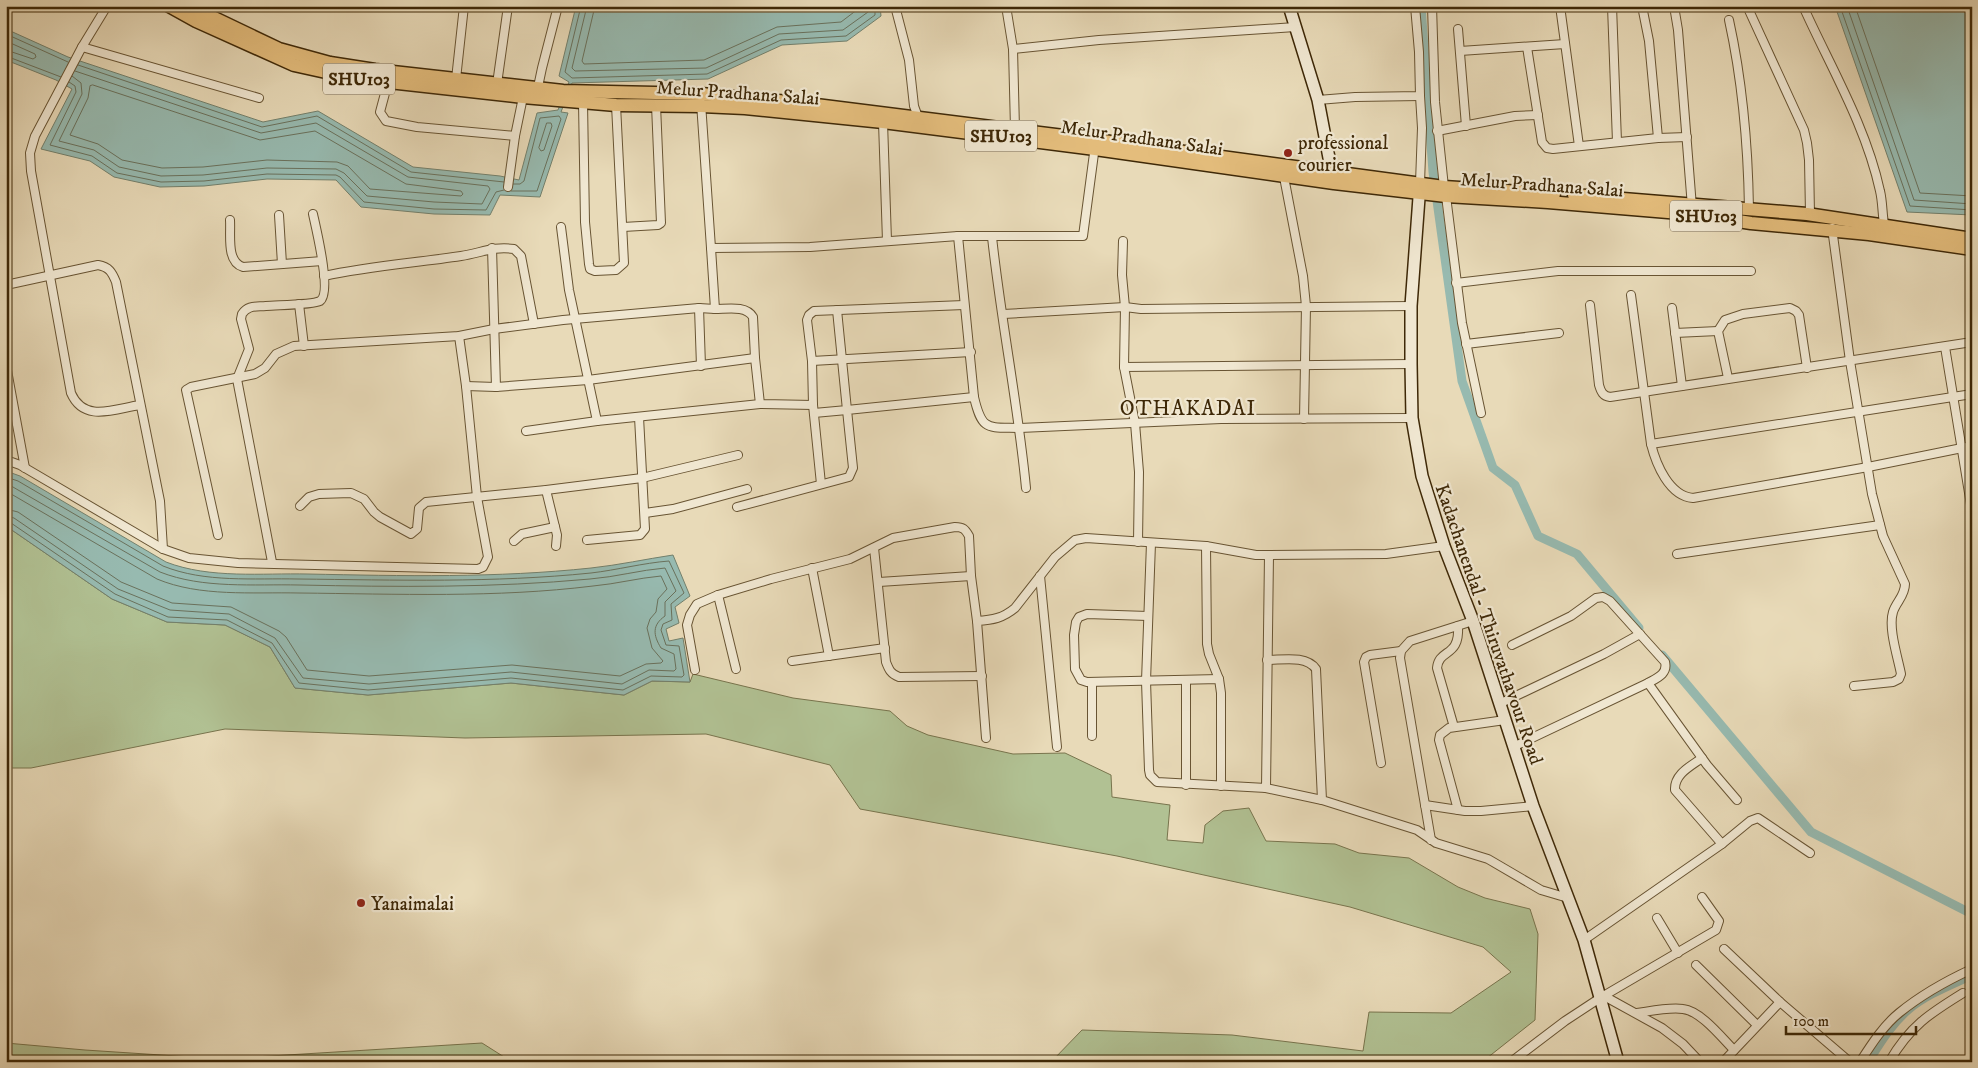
<svg xmlns="http://www.w3.org/2000/svg" width="1978" height="1068" font-family="'IM FELL DW Pica',serif">
  <style>
    .grass { fill: #b1c193; stroke: #78744d }
    .water { fill: #97bab0; stroke: #73806c }
    .lines { fill: none; stroke-linecap: round; stroke-linejoin: round }
    .shore { stroke: #6a715c; stroke-width: 1 }
    .canal { stroke: #97bab0; stroke-width: 9 }
    .minor-casing { stroke: #685433; stroke-width: 10 }
    .secondary-casing { stroke: #3e2807; stroke-width: 14 }
    .primary-casing { stroke: #3e2807; stroke-width: 15 }
    .minor { stroke: #f0e7d1; stroke-width: 8 }
    .secondary { stroke: #f0e7d1; stroke-width: 11 }
    .primary { stroke: #e4bd7c; stroke-width: 12 }
    .poi-dot { fill: #8f2418; stroke: #f0e7d1; stroke-width: 2 }
    .labels { text-anchor: middle; stroke-width: 4.5; stroke-linejoin: round; paint-order: stroke }
    .shield { fill: #f0e7d1; stroke: #736144; stroke-width: 1 }
    .shield-label { font-size: 18px; font-weight: bold; fill: #3e2807 }
    .street-label { font-size: 19px; fill: #3e2807; stroke: #f0e7d1 }
    .poi-label { font-size: 19px; fill: #3e2807; stroke: #f0e7d1; text-anchor: start }
    .quarter-label { font-size: 21px; letter-spacing: 1px; fill: #3e2807; stroke: #f0e7d1 }
  </style>
  <rect width="100%" height="100%" fill="#e8dab8"/>
  <filter id="stains"><feTurbulence type="fractalNoise" baseFrequency=".004" numOctaves="4"/><feColorMatrix values="0 0 0 0 .2 0 0 0 0 .09 0 0 0 0 .02 0 0 0 .5 -.17"/></filter>
  <radialGradient id="worn" r=".72"><stop offset=".6" stop-color="#630" stop-opacity="0"/><stop offset="1" stop-color="#630" stop-opacity=".3"/></radialGradient>
  <!-- grass -->
  <g class="grass">
    <polygon points="6,526 112,599 167,622 225,625 270,647 295,688 368,695 511,683 624,695 652,681 690,682 693,674 793,698 890,711 907,726 928,735 1013,754 1065,753 1111,775 1112,797 1170,805 1167,840 1203,843 1205,825 1223,811 1249,808 1266,841 1335,844 1359,853 1409,858 1458,887 1485,898 1530,909 1538,934 1535,1020 1482,1062 1051,1062 1082,1030 1232,1035 1363,1051 1369,1012 1451,1013 1511,972 1483,947 1350,907 1117,856 860,809 830,765 706,734 465,738 225,729 31,768 6,768"/>
    <polygon points="6,1043 85,1050 222,1059 482,1043 512,1062 6,1062"/>
  </g>
  <!-- water -->
  <g class="water">
    <polygon points="576,6 880,6 881,16 847,41 782,45 708,79 572,83 561,112 568,113 540,197 500,195 490,215 434,214 361,207 336,180 267,179 204,186 160,187 114,177 90,161 41,149 72,89 56,80 6,60 6,29 68,57 263,122 318,111 413,167 500,176 519,180 537,113 558,110 569,82 559,76"/>
    <polygon points="1835,6 1972,6 1972,215 1907,212"/>
    <path d="M6 471 20 476 166 562C210 579 262 573 308 574 402 576 497 578 591 568 619 565 646 559 673 555L690 596 675 607 679 623 666 629 669 641 683 638 690 682 652 681 624 695 511 683 368 695 295 688 270 647 225 625 167 622 112 599 6 526Z"/>
  </g>
  <g class="lines">
    <!-- shore -->
    <g class="shore">
      <polyline points="581,6 565,72 572,78 707,74 781,40 846,36 875,15 875,6"/>
      <polyline points="587,6 572,68 575,71 706,68 779,34 843,30 868,12 869,6"/>
      <polyline points="595,6 582,61 584,64 704,60 777,27 841,22 862,6"/>
      <polyline points="1840,6 1910,206 1972,210"/>
      <polyline points="1847,6 1914,200 1972,204"/>
      <polyline points="1855,6 1920,193 1972,196"/>
      <polyline points="6,34 68,62"/>
      <polyline points="6,41 35,54 36,57 33,59 6,50"/>
      <polyline points="6,56 61,77"/>
      <polyline points="78,65 262,127 317,116 411,172 504,182"/>
      <polyline points="72,76 81,83 82,94 59,141 94,150 119,167 161,176 203,175 267,168 336,169 344,173 367,196 434,202 482,204 490,189 488,186 408,177 316,123 261,133 75,71"/>
      <polyline points="69,82 75,86 76,92 50,145 92,156 117,173 161,182 204,181 267,174 336,175 340,177 364,202 434,209 486,210 496,192 504,190"/>
      <polygon points="93,85 260,140 315,131 406,184 461,191 463,194 461,196 370,189 348,166 337,162 267,160 203,167 162,168 122,160 98,144 70,135 88,98 90,86"/>
      <polygon points="547,123 551,123 552,126 544,150 541,151 539,148"/>
      <polyline points="511,191 537,191 561,119 559,116 540,118 524,181 520,184 513,184"/>
      <path d="M6 477 18 481 163 566C205 583 254 578 298 579 396 580 493 583 591 573 617 570 643 563 669 561L684 593 671 604 672 620 663 624 661 630 666 645 679 646 684 675 682 677 651 676 623 690 511 678 368 690 299 683 272 643 227 620 168 617 115 594 11 523H6"/>
      <path d="M6 483 160 572C203 589 254 584 299 585 396 587 493 588 590 579 616 577 640 570 665 568L676 591 665 602V616C652 625 653 635 661 648L674 654 676 669 674 671 649 670 622 684 511 672 369 684 303 678 275 638 229 614 170 610 118 589 14 518 6 516"/>
      <path d="M6 491 157 579C200 597 252 592 299 593 397 594 496 598 593 586 616 584 638 578 661 576L667 589 658 599 656 612 650 619 647 628 652 648 663 661 661 663 646 664 620 676 512 665 369 676 307 670 286 637 279 631 231 607 172 603 121 582 18 512 6 509"/>
    </g>
    <!-- canal -->
    <g class="canal">
      <polyline points="1421,6 1433,172 1462,381 1493,468 1515,485 1538,536 1577,554 1639,628"/>
      <polyline points="1662,655 1811,832 1972,914"/>
      <path d="M1868 1062C1880 1043 1892 1023 1909 1009 1927 994 1951 985 1972 975"/>
    </g>
    <defs>
      <g id="minor">
        <polyline points="107,6 82,47 259,98"/>
        <polyline points="895,6 909,60 914,106 918,117"/>
        <polyline points="1006,6 1013,49 1099,40 1295,27"/>
        <polyline points="1432,6 1435,102 1444,187"/>
        <polyline points="1560,6 1579,146"/>
        <polyline points="1612,6 1617,142"/>
        <polyline points="1642,6 1649,41 1658,138"/>
        <polyline points="1674,6 1678,30 1692,207"/>
        <polyline points="1747,6 1804,130 1807,143 1809,160 1810,214"/>
        <path d="M1803 6C1830 66 1866 126 1880 191 1883 203 1882 217 1885 229"/>
        <path d="M1729 20C1743 84 1748 144 1749 209"/>
        <polyline points="1458,29 1466,126"/>
        <path d="M82 47 35 136 30 153 31 171 71 393C84 423 114 409 140 405"/>
        <polyline points="1527,47 1542,142 1547,148 1553,149 1658,138 1687,137"/>
        <polyline points="1013,49 1015,129"/>
        <polyline points="1460,51 1565,44"/>
        <polyline points="456,79 464,6"/>
        <polyline points="388,82 380,112 386,121 417,127 515,136"/>
        <polyline points="497,84 508,6"/>
        <polyline points="538,87 542,68 558,6"/>
        <polyline points="1318,100 1355,97 1420,96 1419,52 1415,6"/>
        <polyline points="583,102 585,222 589,264 590,269 595,271 616,270 624,263 616,105"/>
        <polyline points="701,103 711,248 810,247 958,236"/>
        <polyline points="883,122 887,241"/>
        <polyline points="1437,131 1515,116 1538,115"/>
        <path d="M1095 146 1083 236H958L974 397C982 432 988 427 1020 428L1221 419 1412 418"/>
        <polyline points="1284,177 1303,276 1306,306 1304,419"/>
        <polyline points="1420,183 1422,128 1420,96"/>
        <polyline points="508,187 515,136 523,97"/>
        <polyline points="1446,196 1462,323 1481,413"/>
        <polyline points="279,215 282,264"/>
        <path d="M230 220C231 235 226 262 243 267L322 261"/>
        <polyline points="561,227 569,290 597,421"/>
        <polyline points="623,227 658,225 661,223 656,105"/>
        <path d="M1832 228 1850 361 1872 494 1883 536 1905 584C1905 596 1896 602 1893 612 1888 628 1898 658 1901 674L1899 679 1893 682 1854 686"/>
        <path d="M992 237C1001 321 1018 404 1026 488"/>
        <polyline points="1123,241 1122,275 1125,307 1124,367"/>
        <path d="M711 248 715 309C727 309 746 305 753 317L755 358 760 404 813 405"/>
        <path d="M324 276C369 266 415 263 461 256 481 253 493 246 514 249L521 256 534 324"/>
        <polyline points="1456,283 1558,271 1751,271"/>
        <path d="M6 285 98 265C109 267 112 272 116 282L160 501 163 549"/>
        <path d="M1631 295 1651 444C1656 464 1669 496 1693 498L1868 467 1972 446"/>
        <polyline points="299,304 304,346"/>
        <path d="M1590 305 1599 385C1601 392 1603 396 1610 397L1972 342"/>
        <polyline points="699,308 701,366"/>
        <polyline points="1672,308 1682,386"/>
        <polyline points="1003,314 1125,307 1141,309 1411,306"/>
        <polyline points="1675,333 1718,331"/>
        <polyline points="1466,344 1559,333"/>
        <polyline points="1945,347 1972,511"/>
        <polyline points="812,361 971,352"/>
        <polyline points="6,365 25,468"/>
        <polyline points="1728,378 1718,331 1725,320 1743,314 1790,308 1796,311 1799,315 1807,368"/>
        <polyline points="466,386 496,387 492,248"/>
        <polyline points="496,387 588,380 755,358"/>
        <polyline points="814,413 847,410 837,310"/>
        <polyline points="526,431 597,421 760,404"/>
        <polyline points="1651,444 1972,394"/>
        <polyline points="6,460 20,465 163,549 189,558 238,563 478,569 483,567 488,557 477,497 466,386 459,336"/>
        <polyline points="821,484 813,405 812,361 807,320 809,315 814,311 964,305"/>
        <polyline points="546,490 557,535 556,546"/>
        <polyline points="300,506 309,497 319,494 351,493 364,499 374,512 380,517 411,534 417,529 419,508 426,502 546,490 642,478 738,455"/>
        <polyline points="737,507 849,477 853,468 847,410 974,397"/>
        <polyline points="645,513 673,509 747,489"/>
        <polyline points="218,535 186,390 191,387 255,374 265,368 276,354 294,346 459,336 494,329 563,320 699,308 715,309"/>
        <polyline points="587,540 640,535 645,529 639,417"/>
        <polyline points="514,541 522,534 555,527"/>
        <polyline points="1138,542 1139,472 1135,423 1124,367 1411,364"/>
        <polyline points="1151,543 1146,681 1149,770 1150,775 1157,782 1266,788 1269,555"/>
        <polyline points="1206,546 1207,644 1209,654 1219,679"/>
        <path d="M874 548 886 662C889 670 891 674 899 677L982 676"/>
        <polyline points="1677,554 1880,525"/>
        <path d="M272 562 237 379 249 349 241 319 242 314C248 305 256 307 266 306 277 305 312 305 320 301 332 293 316 228 313 214"/>
        <polyline points="812,568 829,656"/>
        <polyline points="1040,576 1057,747"/>
        <polyline points="879,582 971,576"/>
        <polyline points="718,595 736,669"/>
        <polyline points="1148,616 1087,614 1079,617 1076,622 1074,635 1075,669 1081,680 1087,682 1219,679 1221,693 1221,786"/>
        <path d="M1512 645 1571 616 1596 598 1603 597 1610 601 1665 662C1668 674 1657 678 1648 683L1707 765 1737 800"/>
        <path d="M1267 660C1283 660 1306 655 1316 669L1322 800 1417 830 1436 843 1488 859 1541 890 1568 898"/>
        <polyline points="792,661 885,648"/>
        <path d="M695 670 687 625 690 615 697 604 718 595 771 579 850 559 893 538 955 527C963 527 965 529 969 536L971 576 977 621"/>
        <polyline points="1186,680 1186,785"/>
        <polyline points="1092,682 1092,736"/>
        <polyline points="1499,704 1604,654 1640,634"/>
        <path d="M1454 727 1437 668C1439 648 1460 658 1458 626"/>
        <path d="M986 738 977 621C993 620 1003 618 1015 608L1055 557 1075 540 1086 538 1206 546 1256 555 1386 554 1444 546"/>
        <polyline points="1513,747 1648,683"/>
        <path d="M1702 758C1691 766 1674 774 1675 790L1722 844 1750 821 1758 818 1810 853"/>
        <polyline points="1381,763 1364,662 1366,657 1370,655 1401,651"/>
        <polyline points="1266,788 1322,800"/>
        <polyline points="1425,805 1465,811 1481,811 1533,806"/>
        <polyline points="1458,810 1439,740 1440,735 1449,728 1505,720"/>
        <polyline points="1431,840 1400,658 1401,651 1410,641 1473,621"/>
        <polyline points="1657,918 1678,953"/>
        <polyline points="1584,940 1722,844"/>
        <polyline points="1724,949 1780,1002 1850,1062"/>
        <polyline points="1696,965 1757,1025"/>
        <polyline points="1604,996 1662,1028 1683,1044 1700,1062"/>
        <path d="M1637 1013C1651 1011 1669 1007 1683 1009 1701 1011 1722 1038 1734 1050"/>
        <polyline points="1511,1062 1565,1021 1600,998 1716,930 1719,921 1702,897"/>
        <polyline points="1723,1062 1780,1002"/>
        <path d="M1860 1062C1871 1045 1883 1026 1899 1013 1921 995 1946 981 1972 969"/>
        <path d="M1889 1062C1910 1026 1929 1014 1963 993"/>
      </g>
      <g id="secondary">
        <polyline points="1289,6 1318,100 1333,179"/>
        <polyline points="1420,184 1411,306 1411,364 1412,418 1422,476 1444,546 1473,621 1533,806 1584,940 1618,1062"/>
      </g>
      <g id="primary">
        <polyline points="169,6 196,21 294,65 353,78 523,97 616,105 701,106 745,108 883,122 1095,149 1334,183 1446,196 1548,202 1692,214 1751,223 1869,234 1972,249"/>
        <polyline points="189,6 279,49 330,63 375,70 563,91 701,94 800,103 1096,140 1444,187 1554,194"/>
        <polyline points="1574,195 1807,214 1972,239"/>
      </g>
    </defs>
    <!-- minor casing -->
    <use href="#minor" class="minor-casing"/>
    <!-- secondary casing -->
    <use href="#secondary" class="secondary-casing"/>
    <!-- primary casing -->
    <use href="#primary" class="primary-casing"/>
    <!-- minor -->
    <use href="#minor" class="minor"/>
    <!-- secondary -->
    <use href="#secondary" class="secondary"/>
    <!-- primary -->
    <use href="#primary" class="primary"/>
  </g>
  <!-- markers -->
  <g class="poi-dot">
    <circle cx="1288" cy="153" r="5"/>
    <circle cx="361" cy="903" r="5"/>
  </g>
  <g class="labels">
    <!-- shield labels -->
    <g class="shield">
      <rect x="323" y="63.5" width="72" height="31" rx="4"/>
      <rect x="965" y="120.5" width="72" height="31" rx="4"/>
      <rect x="1670" y="200.5" width="72" height="31" rx="4"/>
    </g>
    <g class="shield-label">
      <text x="359" y="85">SHU103</text>
      <text x="1001" y="142">SHU103</text>
      <text x="1706" y="222">SHU103</text>
    </g>
    <!-- street labels -->
    <g class="street-label">
      <text transform="translate(738 92) rotate(4)" y="7">Melur Pradhana Salai</text>
      <text transform="translate(1142 137) rotate(8)" y="7">Melur Pradhana Salai</text>
      <text transform="translate(1542 184) rotate(4)" y="7">Melur Pradhana Salai</text>
      <text transform="translate(1490 624) rotate(71)" y="7">Kadachanendal - Thiruvathavour Road</text>
    </g>
    <!-- poi labels -->
    <g class="poi-label">
      <text x="1298" y="149">professional<tspan x="1298" dy="22">courier</tspan></text>
      <text x="371" y="910">Yanaimalai</text>
    </g>
    <!-- quarter labels -->
    <g class="quarter-label">
      <text x="1188" y="415">OTHAKADAI</text>
    </g>
  </g>
  <!-- margin -->
  <rect width="1978" height="1068" fill="none" stroke="#e8dab8" stroke-width="25"/>
  <rect x="8" y="8" width="1963" height="1053" fill="none" stroke="#3e2807" stroke-width="2.5"/>
  <rect x="12" y="12" width="1953" height="1043" fill="none" stroke="#3e2807"/>
  <!-- scale -->
  <path d="M1786 1026v8h130v-8" fill="none" stroke="#3e2807" stroke-width="2.5"/>
  <text x="1793" y="1026" font-size="15" fill="#3e2807" stroke="#f0e7d1" stroke-width="4" paint-order="stroke">100 m</text>
  <rect width="100%" height="100%" filter="url(#stains)"/>
  <rect width="100%" height="100%" fill="url(#worn)"/>
</svg>
